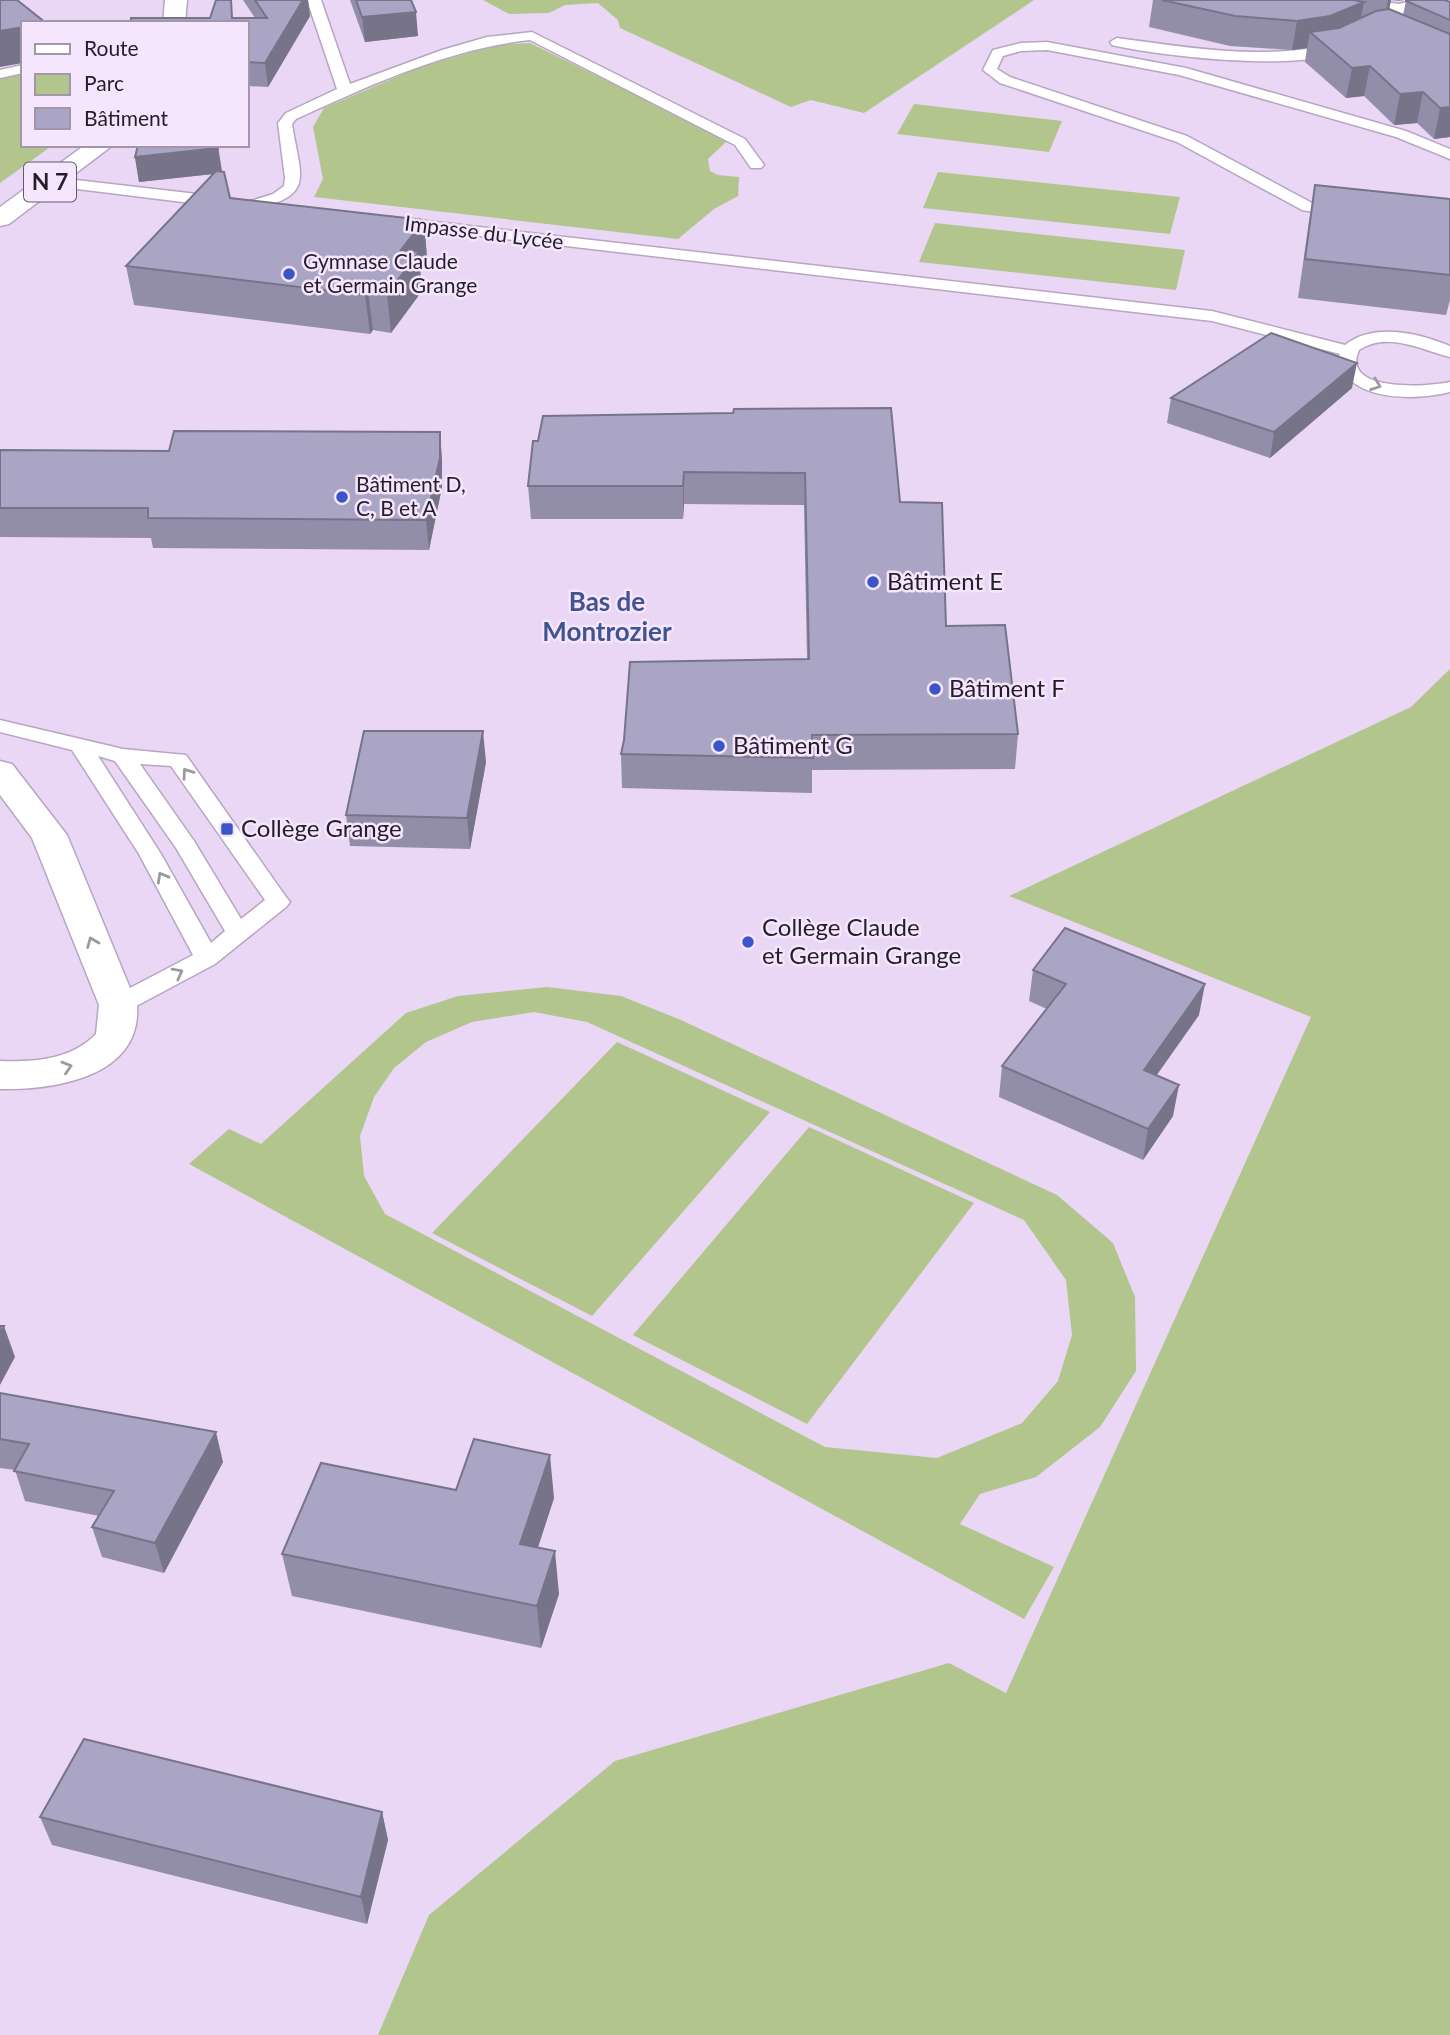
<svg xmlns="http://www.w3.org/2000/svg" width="1450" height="2035" font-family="Lato,sans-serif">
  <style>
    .green { fill: #b1c58c; fill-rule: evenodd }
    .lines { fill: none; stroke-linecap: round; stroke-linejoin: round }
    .lane-casing { stroke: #b7a5c2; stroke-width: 3 }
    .street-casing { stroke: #b7a5c2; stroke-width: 3 }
    .primary-casing { stroke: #b7a5c2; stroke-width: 3 }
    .lane { fill: #fff; fill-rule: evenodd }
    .street { fill: #fff; fill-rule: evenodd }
    .primary { fill: #fff; fill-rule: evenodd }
    .wall { fill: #928ea9 }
    .shaded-wall { fill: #777489 }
    .building { fill: #aaa5c4; stroke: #777489; stroke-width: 2 }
    .oneway { stroke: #9d9a9f }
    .poi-dot { fill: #3a55c7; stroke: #f5e6fe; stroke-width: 2.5 }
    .labels { text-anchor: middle; stroke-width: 5; stroke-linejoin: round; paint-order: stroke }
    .far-street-label { font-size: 21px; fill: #251e29; stroke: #f5e6fe }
    .far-poi-label { font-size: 21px; fill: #251e29; stroke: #f5e6fe; text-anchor: start }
    .shield { fill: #f5e6fe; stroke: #635a69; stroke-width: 2 }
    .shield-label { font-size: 23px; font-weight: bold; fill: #251e29 }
    .poi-label { font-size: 24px; fill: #251e29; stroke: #f5e6fe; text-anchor: start }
    .neighbourhood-label { font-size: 26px; font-weight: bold; fill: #41548f; stroke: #f5e6fe }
  </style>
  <rect width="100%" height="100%" fill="#e9d7f5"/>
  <!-- green -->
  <g class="green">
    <polygon points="483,0 1034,0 864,113 811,100 791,107 620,28 618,20 598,3 565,5 549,13 509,14"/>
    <polygon points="530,43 728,140 708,159 710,171 718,175 739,177 738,196 714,209 678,239 314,197 323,179 313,127 324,108 420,67 497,45"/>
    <polygon points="23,74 23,145 53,145 0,183 0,79"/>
    <polygon points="914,104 1062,121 1049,152 897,134"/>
    <polygon points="938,172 1180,197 1170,234 923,208"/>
    <polygon points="935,223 1185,250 1176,290 919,262"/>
    <polygon points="1450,669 1450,2035 378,2035 429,1915 615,1761 949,1663 1006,1693 1311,1017 1009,896 1411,707"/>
    <path d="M547 987 621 996 681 1020 1057 1195 1113 1243 1135 1297 1136 1371 1100 1427 1036 1477 980 1494 960 1524 1054 1567 1024 1619 189 1164 229 1129 261 1144 406 1013 458 996ZM534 1012 587 1022 1024 1220 1066 1280 1072 1335 1058 1381 1022 1423 937 1458 825 1447 385 1214 364 1176 360 1136 374 1097 394 1068 426 1042 472 1022Z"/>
    <polygon points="617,1042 770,1112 592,1316 432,1233"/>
    <polygon points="809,1127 974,1203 807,1424 633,1335"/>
  </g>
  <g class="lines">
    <defs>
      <g id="lane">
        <path d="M307 0H321L350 84 442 50 487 37 532 32 745 139 764 165 761 168H751L735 145 530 40C448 49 370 85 296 119L292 124C301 181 316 194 250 211L244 209 242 206 244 203 273 194 284 186 285 178 278 123 286 113 337 89Z"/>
        <path d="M1117 38C1191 48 1266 61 1339 43L1346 47C1316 75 1153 55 1112 45L1110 42Z"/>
        <polygon points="1047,42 1186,68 1406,131 1450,149 1450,159 1396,137 1179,75 1047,50 1021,51 1003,56 997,69 1010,77 1187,136 1312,203 1342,207 1350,212 1342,217 1302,210 1177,142 1000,83 983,70 993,50 1021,43"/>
        <polygon points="23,65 23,73 0,78 0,70"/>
        <polygon points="50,177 223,197 231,202 223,207 45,185 42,182 45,179"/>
        <path d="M391 217 1212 311 1345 345C1373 322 1419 333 1450 346V357C1421 350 1388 331 1359 350 1340 393 1428 387 1450 382V392C1415 401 1347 402 1338 358L1340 354 1212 321 385 225 383 222Z"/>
        <path d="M0 720 123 749 186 755 286 897 290 902 286 907 215 964 127 1011 118 1013 109 1011 106 1005 109 999 193 955 139 854 72 750 0 732ZM98 756 115 761 176 848 225 931 211 943 161 854ZM140 764 171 766 265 900 241 919 194 841Z"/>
      </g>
      <g id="street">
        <path d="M1334 0H1371L1399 4 1415 0H1440C1417 31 1367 12 1338 4Z"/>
        <path d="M0 761 12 764 67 835 137 1005C142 1077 55 1090 0 1089V1061C34 1062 71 1060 96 1034L99 1005 32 838 0 795Z"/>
      </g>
      <g id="primary">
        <polygon points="165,0 187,0 185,23 163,23"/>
        <polygon points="85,145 113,145 9,224 0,226 0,207"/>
      </g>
    </defs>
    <!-- lane casing -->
    <use href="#lane" class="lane-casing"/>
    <!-- street casing -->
    <use href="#street" class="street-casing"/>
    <!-- primary casing -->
    <use href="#primary" class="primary-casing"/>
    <!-- lane -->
    <use href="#lane" class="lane"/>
    <!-- street -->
    <use href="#street" class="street"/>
    <!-- primary -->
    <use href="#primary" class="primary"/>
  </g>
  <!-- wall -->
  <g class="wall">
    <polygon points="243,0 308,0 310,16 268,87 247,86 247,23 210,18 255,18"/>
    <polygon points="350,0 411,0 418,36 365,42"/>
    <polygon points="1153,0 1404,0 1399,1 1391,0 1389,10 1403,15 1406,1 1450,2 1450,137 1434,139 1417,123 1394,125 1364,96 1346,98 1305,62 1307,48 1292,50 1230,46 1149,27"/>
    <polygon points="218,145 222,171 230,198 424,220 427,258 420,268 422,291 391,333 373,330 370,334 134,305 126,266 213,174 139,182 135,157"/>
    <polygon points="1315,185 1450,199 1450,300 1446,315 1298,298 1309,222"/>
    <polygon points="1352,388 1270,458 1167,423 1171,398"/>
    <polygon points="733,413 900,502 946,626 1018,734 1015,769 812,770 812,793 622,788 621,754 807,659 804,505 684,504 683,519 531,519 528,486"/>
    <polygon points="440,432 442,461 442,487 429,550 153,548 151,538 0,537 0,450 169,451"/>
    <polygon points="486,762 470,849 350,846 346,815"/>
    <polygon points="1033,970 1199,1015 1157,1075 1173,1116 1143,1160 999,1097 1002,1066 1047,1009 1029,1001"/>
    <polygon points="0,1393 223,1462 164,1573 102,1557 92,1527 99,1516 25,1501 15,1470 0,1468"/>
    <polygon points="456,1490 554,1498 538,1547 559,1594 541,1648 292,1596 282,1554"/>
    <polygon points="382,1812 388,1840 367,1924 52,1845 40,1817"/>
  </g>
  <!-- shaded-wall -->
  <g class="shaded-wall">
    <polygon points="303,0 308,0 310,16 268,87 265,63"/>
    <polygon points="1388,0 1391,0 1387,19 1383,24"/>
    <polygon points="1364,2 1358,32 1324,45 1310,32 1307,48 1292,50 1297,21"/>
    <polygon points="416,12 418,36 365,42 362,17"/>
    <polygon points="23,27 23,63 0,67 0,31"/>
    <polygon points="1370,66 1364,96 1346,98 1352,68"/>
    <polygon points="1423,92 1417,123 1394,125 1400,94"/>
    <polygon points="1450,107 1450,137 1434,139 1440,108"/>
    <polygon points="218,148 222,173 139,182 135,157"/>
    <polygon points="424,220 427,258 420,268 422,291 391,333 387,294 401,250"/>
    <polygon points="368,291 373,330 370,334 365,295"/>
    <polygon points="1357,363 1352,388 1270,458 1274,432"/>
    <polygon points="440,432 442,461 442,487 429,550 426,520"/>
    <polygon points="684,472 684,504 683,519 683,486"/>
    <polygon points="483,731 486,762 470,849 467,818"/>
    <polygon points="1205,984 1199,1015 1138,1101 1144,1070"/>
    <polygon points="1179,1085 1173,1116 1143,1160 1148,1129"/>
    <polygon points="4,1326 15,1357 0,1385 0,1334"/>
    <polygon points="216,1432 223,1462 164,1573 155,1543"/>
    <polygon points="550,1455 554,1498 525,1587 520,1544"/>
    <polygon points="555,1551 559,1594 541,1648 537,1606"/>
    <polygon points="382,1812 388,1840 367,1924 361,1897"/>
  </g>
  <!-- building -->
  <g class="building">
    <polygon points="0,0 17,0 46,23 23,23 23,27 0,31"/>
    <polygon points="216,0 231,0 232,18 267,18 255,0 303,0 265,63 247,62 247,23 131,23 131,18 210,18"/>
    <polygon points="356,0 411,0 416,12 362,17"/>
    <polygon points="1162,0 1353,0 1364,2 1330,16 1297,21 1235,16"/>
    <polygon points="1406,0 1445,0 1450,2 1450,20 1406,1"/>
    <polygon points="1389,9 1450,34 1450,107 1440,108 1423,92 1400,94 1370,66 1352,68 1310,32 1339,28 1376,11"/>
    <polygon points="138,145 218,145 218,148 135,157"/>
    <polygon points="216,171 224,172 230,198 424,220 401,250 419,252 387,294 368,291 365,295 126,266"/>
    <polygon points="1315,185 1450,199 1450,275 1305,259"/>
    <polygon points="1271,333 1357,363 1274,432 1171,398"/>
    <polygon points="891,408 900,502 942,503 946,626 1005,625 1018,734 812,735 813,758 621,754 624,740 630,662 809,659 805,473 684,472 683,486 528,486 533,441 538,441 543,416 733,413 734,409"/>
    <polygon points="174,431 440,432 440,458 426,520 148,518 148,508 0,508 0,450 169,451"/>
    <polygon points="364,731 483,731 467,818 346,815"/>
    <polygon points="1065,928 1205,984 1144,1070 1179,1085 1148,1129 1002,1066 1066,984 1033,970"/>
    <polygon points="0,1326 4,1326 0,1334"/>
    <polygon points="0,1393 216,1432 155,1543 92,1527 114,1491 14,1471 29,1444 0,1439"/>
    <polygon points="474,1439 550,1455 520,1544 555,1551 537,1606 282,1554 321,1463 456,1490"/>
    <polygon points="84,1739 382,1812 361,1897 40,1817"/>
  </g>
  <!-- one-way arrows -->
  <defs><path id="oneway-chevron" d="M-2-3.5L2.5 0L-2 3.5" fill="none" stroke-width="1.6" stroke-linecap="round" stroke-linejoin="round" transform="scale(1.75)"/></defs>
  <g class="oneway">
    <use href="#oneway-chevron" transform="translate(1376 385) rotate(20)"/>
    <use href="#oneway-chevron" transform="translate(187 773) rotate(-125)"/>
    <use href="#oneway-chevron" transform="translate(162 877) rotate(-119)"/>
    <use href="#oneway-chevron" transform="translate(92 942) rotate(-112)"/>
    <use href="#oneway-chevron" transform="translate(178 973) rotate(-28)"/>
    <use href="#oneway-chevron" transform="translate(67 1067) rotate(-17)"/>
  </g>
  <!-- markers -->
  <g class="poi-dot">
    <circle cx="289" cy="274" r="7"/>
    <circle cx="342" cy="497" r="7"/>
    <circle cx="873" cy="582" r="7"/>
    <circle cx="935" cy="689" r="7"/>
    <circle cx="719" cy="746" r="7"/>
    <rect x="220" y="822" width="14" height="14" rx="3.5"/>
    <circle cx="748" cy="942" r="7"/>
  </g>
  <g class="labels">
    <!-- far-street labels -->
    <g class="far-street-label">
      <text transform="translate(484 233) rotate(7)" y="7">Impasse du Lycée</text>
    </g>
    <!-- far-poi labels -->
    <g class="far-poi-label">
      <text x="303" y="269">Gymnase Claude<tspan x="303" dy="24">et Germain Grange</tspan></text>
      <text x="356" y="492">Bâtiment D,<tspan x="356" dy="24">C, B et A</tspan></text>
    </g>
    <!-- shield labels -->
    <rect class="shield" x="24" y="162.5" width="52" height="39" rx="5"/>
    <g class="shield-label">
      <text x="50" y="190">N 7</text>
    </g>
    <!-- poi labels -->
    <g class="poi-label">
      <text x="887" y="590">Bâtiment E</text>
      <text x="949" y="697">Bâtiment F</text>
      <text x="733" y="754">Bâtiment G</text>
      <text x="241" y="837">Collège Grange</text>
      <text x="762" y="936">Collège Claude<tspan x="762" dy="28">et Germain Grange</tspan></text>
    </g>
    <!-- neighbourhood labels -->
    <g class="neighbourhood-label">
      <text x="607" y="611">Bas de<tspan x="607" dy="30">Montrozier</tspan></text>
    </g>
  </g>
  <!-- legend -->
  <rect x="21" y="21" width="228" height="126" fill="#f5e6fe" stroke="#a296a9" stroke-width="2"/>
  <rect x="35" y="44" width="35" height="10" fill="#ffffff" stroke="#a296a9" stroke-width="2"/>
  <text x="84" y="56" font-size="21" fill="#251e29">Route</text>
  <rect x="35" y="74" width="35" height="21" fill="#b1c58c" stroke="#a296a9" stroke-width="2"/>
  <text x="84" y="91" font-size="21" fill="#251e29">Parc</text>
  <rect x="35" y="108" width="35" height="21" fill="#aaa5c4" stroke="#a296a9" stroke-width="2"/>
  <text x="84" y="126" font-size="21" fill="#251e29">Bâtiment</text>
</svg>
